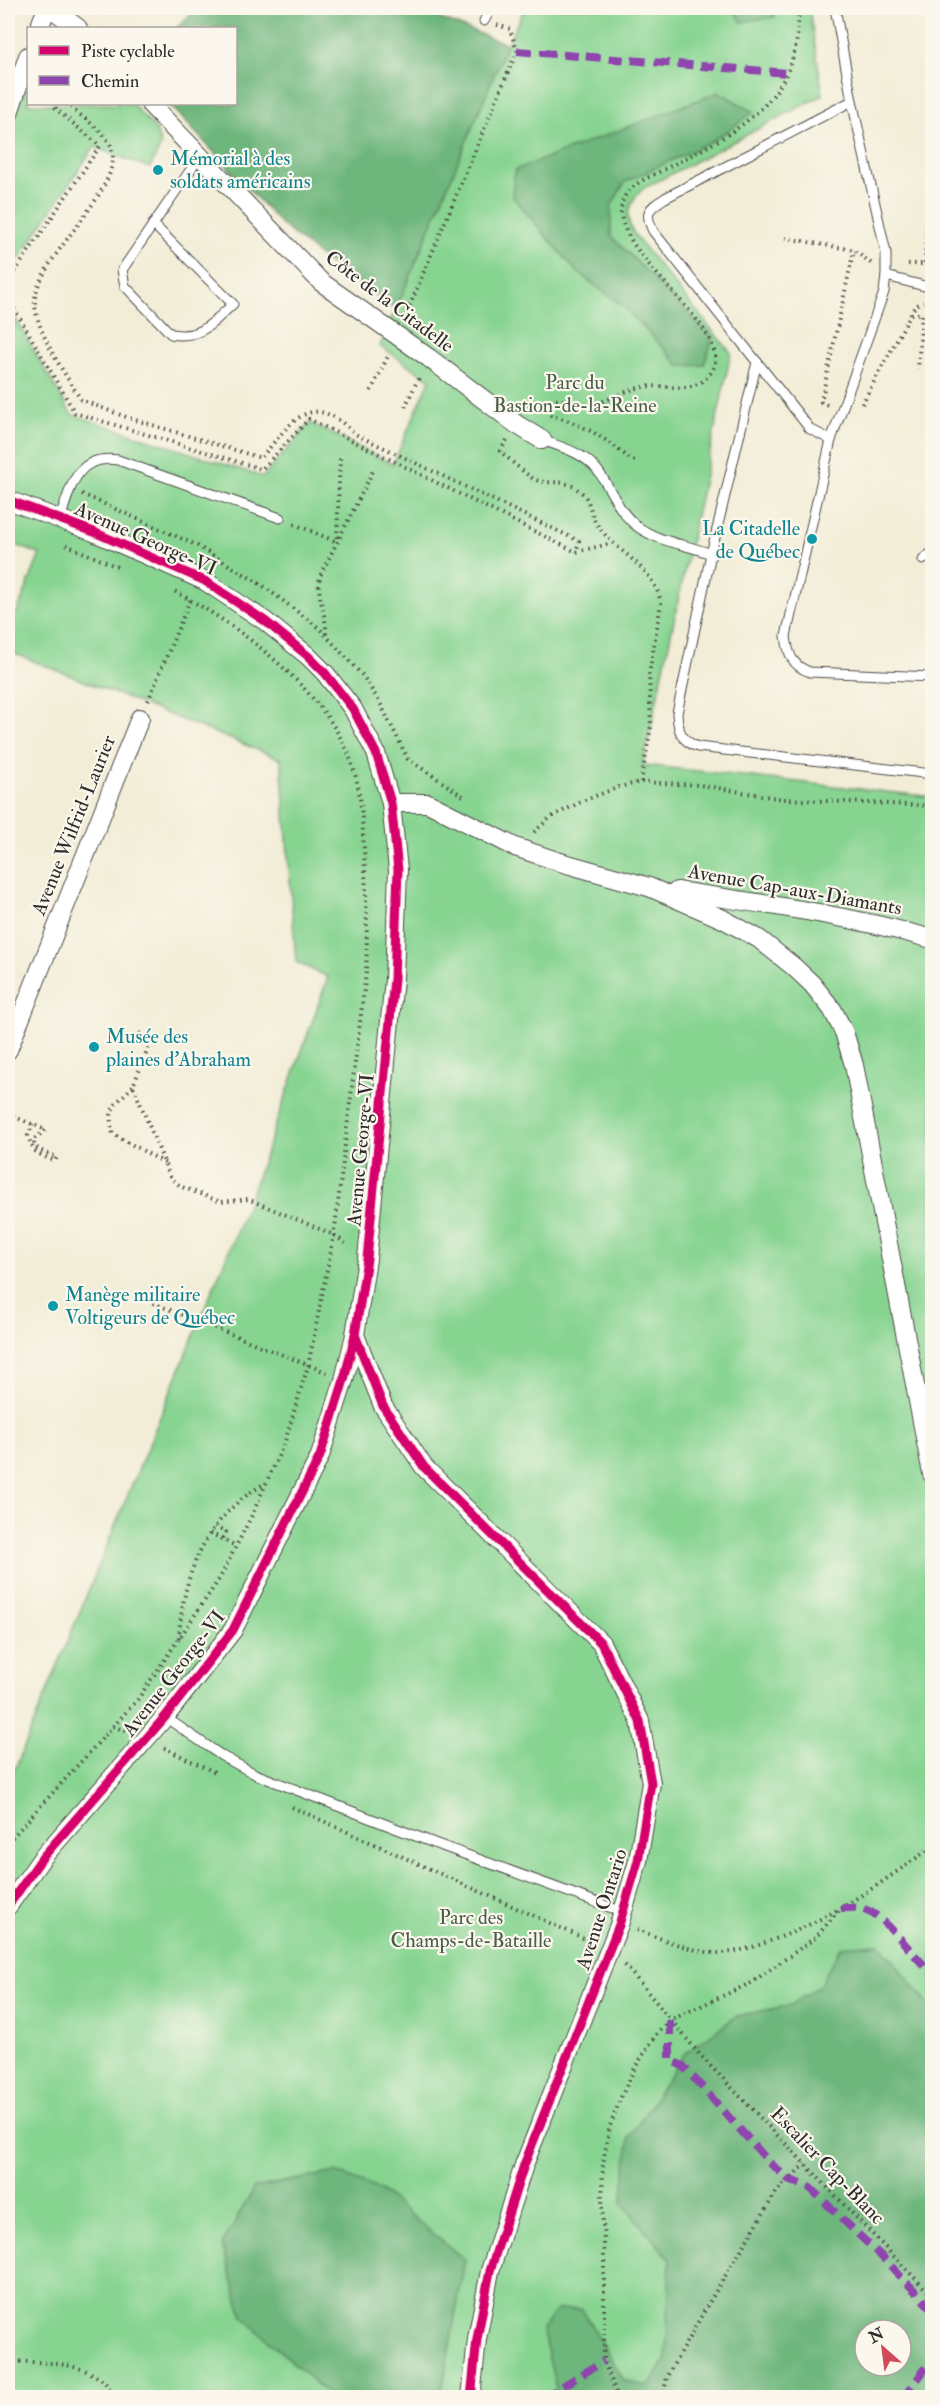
<svg xmlns="http://www.w3.org/2000/svg" width="940" height="2405" font-family="'IM FELL Double Pica',serif">
  <style>
    .green { fill: #87d491; stroke: #59805e; stroke-width: 1.5 }
    .forest { fill: #6db67b; stroke: #4c7053; stroke-width: 1.5; fill-rule: evenodd }
    .lines { fill: none; stroke-linecap: round; stroke-linejoin: round }
    .lane-casing { stroke: #494845; stroke-width: 11 }
    .street-casing { stroke: #494845; stroke-width: 20 }
    .path { stroke: #494845; stroke-width: 4; stroke-dasharray: 1.5 4.5; stroke-linecap: butt }
    .lane { stroke: #fff; stroke-width: 9 }
    .street { stroke: #fff; stroke-width: 18 }
    .quiet { stroke: #8e44ad; stroke-width: 8; stroke-dasharray: 15 8; stroke-linecap: butt }
    .cycleway-casing { stroke: #fbf7ec; stroke-width: 13 }
    .cycleway { stroke: #d6006c; stroke-width: 9 }
    .culture-dot { fill: #0f9aa8; stroke: #fbf7ec; stroke-width: 2 }
    .labels { text-anchor: middle; stroke-width: 4.5; stroke-linejoin: round; paint-order: stroke }
    .culture-label { font-size: 20px; fill: #0d838f; stroke: #fbf7ec; text-anchor: start }
    .street-label { font-size: 20px; fill: #2b2b2b; stroke: #fbf7ec }
    .park-label { font-size: 20px; fill: #475e4a; stroke: #fbf7ec }
  </style>
  <rect width="100%" height="100%" fill="#fbf7ec"/>
  <filter id="ink" filterUnits="userSpaceOnUse"><feTurbulence type="fractalNoise" baseFrequency=".0167" numOctaves="2"/><feDisplacementMap in="SourceGraphic" scale="12" xChannelSelector="R" yChannelSelector="G"/><feConvolveMatrix kernelMatrix="1 2 1 2 8 2 1 2 1" color-interpolation-filters="sRGB"/></filter>
  <filter id="wash" filterUnits="userSpaceOnUse"><feTurbulence type="fractalNoise" baseFrequency=".008" numOctaves="4" result="noise"/><feDisplacementMap in="SourceGraphic" scale="24" xChannelSelector="R" yChannelSelector="G"/><feGaussianBlur stdDeviation="1.35" result="paint"/><feColorMatrix in="noise" values="0 0 0 0 0 0 0 0 0 0 0 0 0 0 0 0 0 1.4 0 .05"/><feComposite in="paint" operator="in"/></filter>
  <g filter="url(#wash)">
    <rect width="100%" height="100%" fill="#f2edd7"/>
    <!-- green -->
    <g class="green">
      <path d="M525 8H809L823 95 644 188C625 206 623 219 638 240L731 353 643 765 932 797V2268L786 2397H8V1786L245 1211 328 977 296 962 281 759 8 651V635L40 554 8 542V306L71 414 263 477 310 423 393 464 430 380 380 346 507 44Z"/>
      <polygon points="8,73 28,81 28,104 132,104 156,130 161,145 150,168 94,147 8,275"/>
    </g>
    <!-- forest -->
    <g class="forest">
      <polygon points="189,8 421,8 420,11 507,44 396,310 320,256 282,225 169,104 236,104 236,28 176,28 193,13"/>
      <polygon points="732,8 771,8 775,17 742,22"/>
      <polygon points="719,92 754,112 711,142 625,182 611,206 611,236 713,338 704,365 680,366 626,309 576,271 512,196 515,170"/>
      <path d="M879 1944 932 2008V2397H558L542 2329 556 2310 582 2309 623 2380 648 2387 666 2359 670 2259 622 2203 629 2138 684 2054 737 2016 791 2005 819 1986 841 1947ZM865 2330H901V2366H865Z"/>
      <polygon points="336,2172 380,2190 465,2260 441,2397 331,2397 243,2317 222,2245 254,2188"/>
    </g>
  </g>
  <g filter="url(#ink)">
    <g class="lines">
      <defs>
        <g id="lane">
          <path d="M835 8 852 101 886 253V276L884 292 831 440 786 636C788 654 792 666 810 672L932 677"/>
          <polyline points="484,21 491,8"/>
          <path d="M852 101 665 198C648 209 644 212 653 231L757 362 711 554 677 713C678 731 681 741 698 747L932 774"/>
          <path d="M153 224 233 304C212 323 202 339 171 334L125 286 122 270 200 156"/>
          <polyline points="886,276 932,288"/>
          <polyline points="757,362 810,429 831,440"/>
          <path d="M542 440C561 447 585 453 598 471 612 490 618 512 638 527 661 543 686 544 711 554"/>
          <path d="M60 519C71 487 76 454 118 460L280 518"/>
          <polyline points="923,560 932,552"/>
          <polyline points="165,1717 222,1756 255,1774 434,1843 623,1912"/>
        </g>
        <g id="street">
          <polyline points="51,8 78,28"/>
          <polyline points="39,28 47,8"/>
          <polyline points="150,104 321,282 429,358 516,424 542,440"/>
          <polyline points="8,116 28,56"/>
          <polyline points="8,500 94,532 205,581 265,621 308,656 325,673 353,709 376,753 391,803 398,870 394,979 367,1259 355,1335 344,1380 320,1456 233,1630 165,1717 42,1858 8,1906"/>
          <polyline points="391,803 428,803 515,847 560,862 649,887 723,919 759,939 794,967 812,984 832,1009 844,1032 854,1065 932,1474"/>
          <path d="M677 891C763 904 849 915 932 939"/>
          <polyline points="8,1050 140,718"/>
          <polyline points="355,1335 383,1406 424,1467 601,1643 640,1721 651,1783 638,1861 619,1925 524,2165 490,2271 477,2339 471,2398"/>
        </g>
      </defs>
      <!-- lane casing -->
      <use href="#lane" class="lane-casing"/>
      <!-- street casing -->
      <use href="#street" class="street-casing"/>
      <!-- path -->
      <g class="path">
        <path d="M66 104C79 115 101 128 110 144 131 186 31 260 35 305 38 336 65 373 81 400L126 417 261 458C292 422 310 388 355 434L579 541 576 552"/>
        <polyline points="785,238 854,250 872,264"/>
        <polyline points="908,264 925,264 927,210"/>
        <polyline points="8,282 100,146 56,109 54,104"/>
        <polyline points="8,298 75,413 262,469 309,419 576,552 612,543"/>
        <polyline points="911,314 922,314 918,369"/>
        <polyline points="405,317 517,51 510,29 497,25"/>
        <polyline points="371,391 389,354"/>
        <polyline points="862,404 915,306 923,302"/>
        <polyline points="827,405 821,402 854,250"/>
        <polyline points="405,407 420,375"/>
        <path d="M527 408C535 404 553 399 562 400 573 403 581 407 593 404 610 401 626 389 644 387 666 383 691 396 709 375 746 334 608 255 622 203 627 186 645 179 659 172 732 134 803 104 798 8"/>
        <path d="M550 415C583 424 606 438 631 460L636 461"/>
        <path d="M507 440 500 451C509 459 527 476 536 480 553 486 565 476 583 494 590 501 591 515 596 523 616 554 653 564 661 603L649 675 651 726 641 782"/>
        <polyline points="82,494 196,545 262,585 319,628 363,676 380,703 408,759 463,796"/>
        <polyline points="294,524 337,542"/>
        <polyline points="337,538 340,455"/>
        <polyline points="66,545 120,568"/>
        <path d="M326 634C327 615 316 595 320 576L373 471"/>
        <polyline points="148,701 190,600"/>
        <polyline points="534,832 551,817 585,800 619,787 641,782 700,785 783,799 932,806"/>
        <polyline points="139,1033 152,1039 133,1086 171,1179 182,1187 221,1202 248,1199 334,1235 349,1246"/>
        <path d="M133 1086C116 1104 106 1108 113 1134L165 1163"/>
        <path d="M8 1114 46 1130 34 1139V1145L39 1150 57 1157 55 1161C37 1154 34 1154 28 1136L33 1124"/>
        <polyline points="153,1303 328,1373"/>
        <polyline points="215,1526 226,1532 222,1539"/>
        <polyline points="210,1533 236,1546"/>
        <path d="M179 1638C183 1573 205 1518 264 1484"/>
        <polyline points="113,1726 127,1732"/>
        <polyline points="164,1748 217,1773"/>
        <polyline points="292,1807 592,1942"/>
        <path d="M8 1842 138 1699 220 1578 251 1517 285 1441 308 1366 334 1235 366 973C368 932 366 890 364 849 362 822 362 794 353 767 331 694 239 625 174 591"/>
        <path d="M637 1930C661 1938 696 1954 721 1953 738 1952 754 1947 770 1941 830 1920 881 1883 932 1847"/>
        <polyline points="625,1965 701,2056 932,2296"/>
        <path d="M8 2361C44 2363 97 2359 116 2398"/>
        <polyline points="618,2398 604,2361 604,2240 602,2207 603,2163 610,2126 621,2097 636,2066 657,2033 670,2020 751,1983 815,1938 841,1908"/>
        <polyline points="663,2398 667,2376 713,2296 777,2191 805,2164"/>
      </g>
      <!-- lane -->
      <use href="#lane" class="lane"/>
      <!-- street -->
      <use href="#street" class="street"/>
      <!-- quiet -->
      <g class="quiet">
        <polyline points="517,51 788,73"/>
        <path d="M841 1908C848 1908 858 1907 864 1909 887 1916 912 1957 932 1972"/>
        <polyline points="670,2020 670,2060 683,2066 770,2163 788,2179 810,2188 885,2260 932,2309"/>
        <polyline points="543,2398 604,2361"/>
        <polyline points="903,2398 932,2360"/>
      </g>
      <defs>
        <g id="cycleway">
          <polyline points="8,500 94,532 205,581 265,621 308,656 325,673 353,709 376,753 391,803 398,870 394,979 367,1259 355,1335 344,1380 320,1456 233,1630 165,1717 42,1858 8,1906"/>
          <polyline points="355,1335 383,1406 424,1467 601,1643 640,1721 651,1783 638,1861 619,1925 524,2165 490,2271 477,2339 471,2398"/>
        </g>
      </defs>
      <!-- cycleway casing -->
      <use href="#cycleway" class="cycleway-casing"/>
      <!-- cycleway -->
      <use href="#cycleway" class="cycleway"/>
    </g>
  </g>
  <!-- markers -->
  <g class="culture-dot">
    <circle cx="158" cy="170" r="6"/>
    <circle cx="812" cy="539" r="6"/>
    <circle cx="94" cy="1047" r="6"/>
    <circle cx="53" cy="1306" r="6"/>
  </g>
  <g class="labels">
    <!-- culture labels -->
    <g class="culture-label">
      <text x="170" y="165">Mémorial à des<tspan x="170" dy="23">soldats américains</tspan></text>
      <text x="800" y="535" text-anchor="end">La Citadelle<tspan x="800" dy="23">de Québec</tspan></text>
      <text x="106" y="1043">Musée des<tspan x="106" dy="23">plaines d'Abraham</tspan></text>
      <text x="65" y="1301">Manège militaire<tspan x="65" dy="23">Voltigeurs de Québec</tspan></text>
    </g>
    <!-- street labels -->
    <g class="street-label">
      <text transform="translate(390 301) rotate(37)" y="7">Côte de la Citadelle</text>
      <text transform="translate(146 538) rotate(24)" y="7">Avenue George-VI</text>
      <text transform="translate(73 825) rotate(-68)" y="7">Avenue Wilfrid-Laurier</text>
      <text transform="translate(795 889) rotate(10)" y="7">Avenue Cap-aux-Diamants</text>
      <text transform="translate(360 1150) rotate(-85)" y="7">Avenue George-VI</text>
      <text transform="translate(173 1673) rotate(-52)" y="7">Avenue George-VI</text>
      <text transform="translate(601 1909) rotate(-72)" y="7">Avenue Ontario</text>
      <text transform="translate(828 2165) rotate(46)" y="7">Escalier Cap-Blanc</text>
    </g>
    <!-- park labels -->
    <g class="park-label">
      <text x="575" y="389">Parc du<tspan x="575" dy="23">Bastion-de-la-Reine</tspan></text>
      <text x="471" y="1924">Parc des<tspan x="471" dy="23">Champs-de-Bataille</tspan></text>
    </g>
  </g>
  <!-- margin -->
  <rect width="940" height="2405" fill="none" stroke="#fbf7ec" stroke-width="30"/>
  <!-- legend -->
  <rect x="27" y="27" width="210" height="78" fill="#fbf7ec" stroke="#a8a59f" stroke-width="1.5"/>
  <rect x="39" y="46" width="30" height="9" fill="#d6006c" stroke="#a8a59f" stroke-width="1.5"/>
  <text x="81" y="57" font-size="18" fill="#2b2b2b">Piste cyclable</text>
  <rect x="39" y="76" width="30" height="9" fill="#8e44ad" stroke="#a8a59f" stroke-width="1.5"/>
  <text x="81" y="87" font-size="18" fill="#2b2b2b">Chemin</text>
  <!-- north arrow -->
  <g transform="translate(883 2348) rotate(332)"><circle r="28" fill="#fbf7ec" stroke="#a8a59f" stroke-width="1.5"/>
  <path d="M0-4.5L10 22L0 15L-10 22Z" fill="#d1495b"/>
  <text y="-9" font-size="16" font-weight="bold" text-anchor="middle" fill="#2b2b2b">N</text>
  </g>
</svg>
